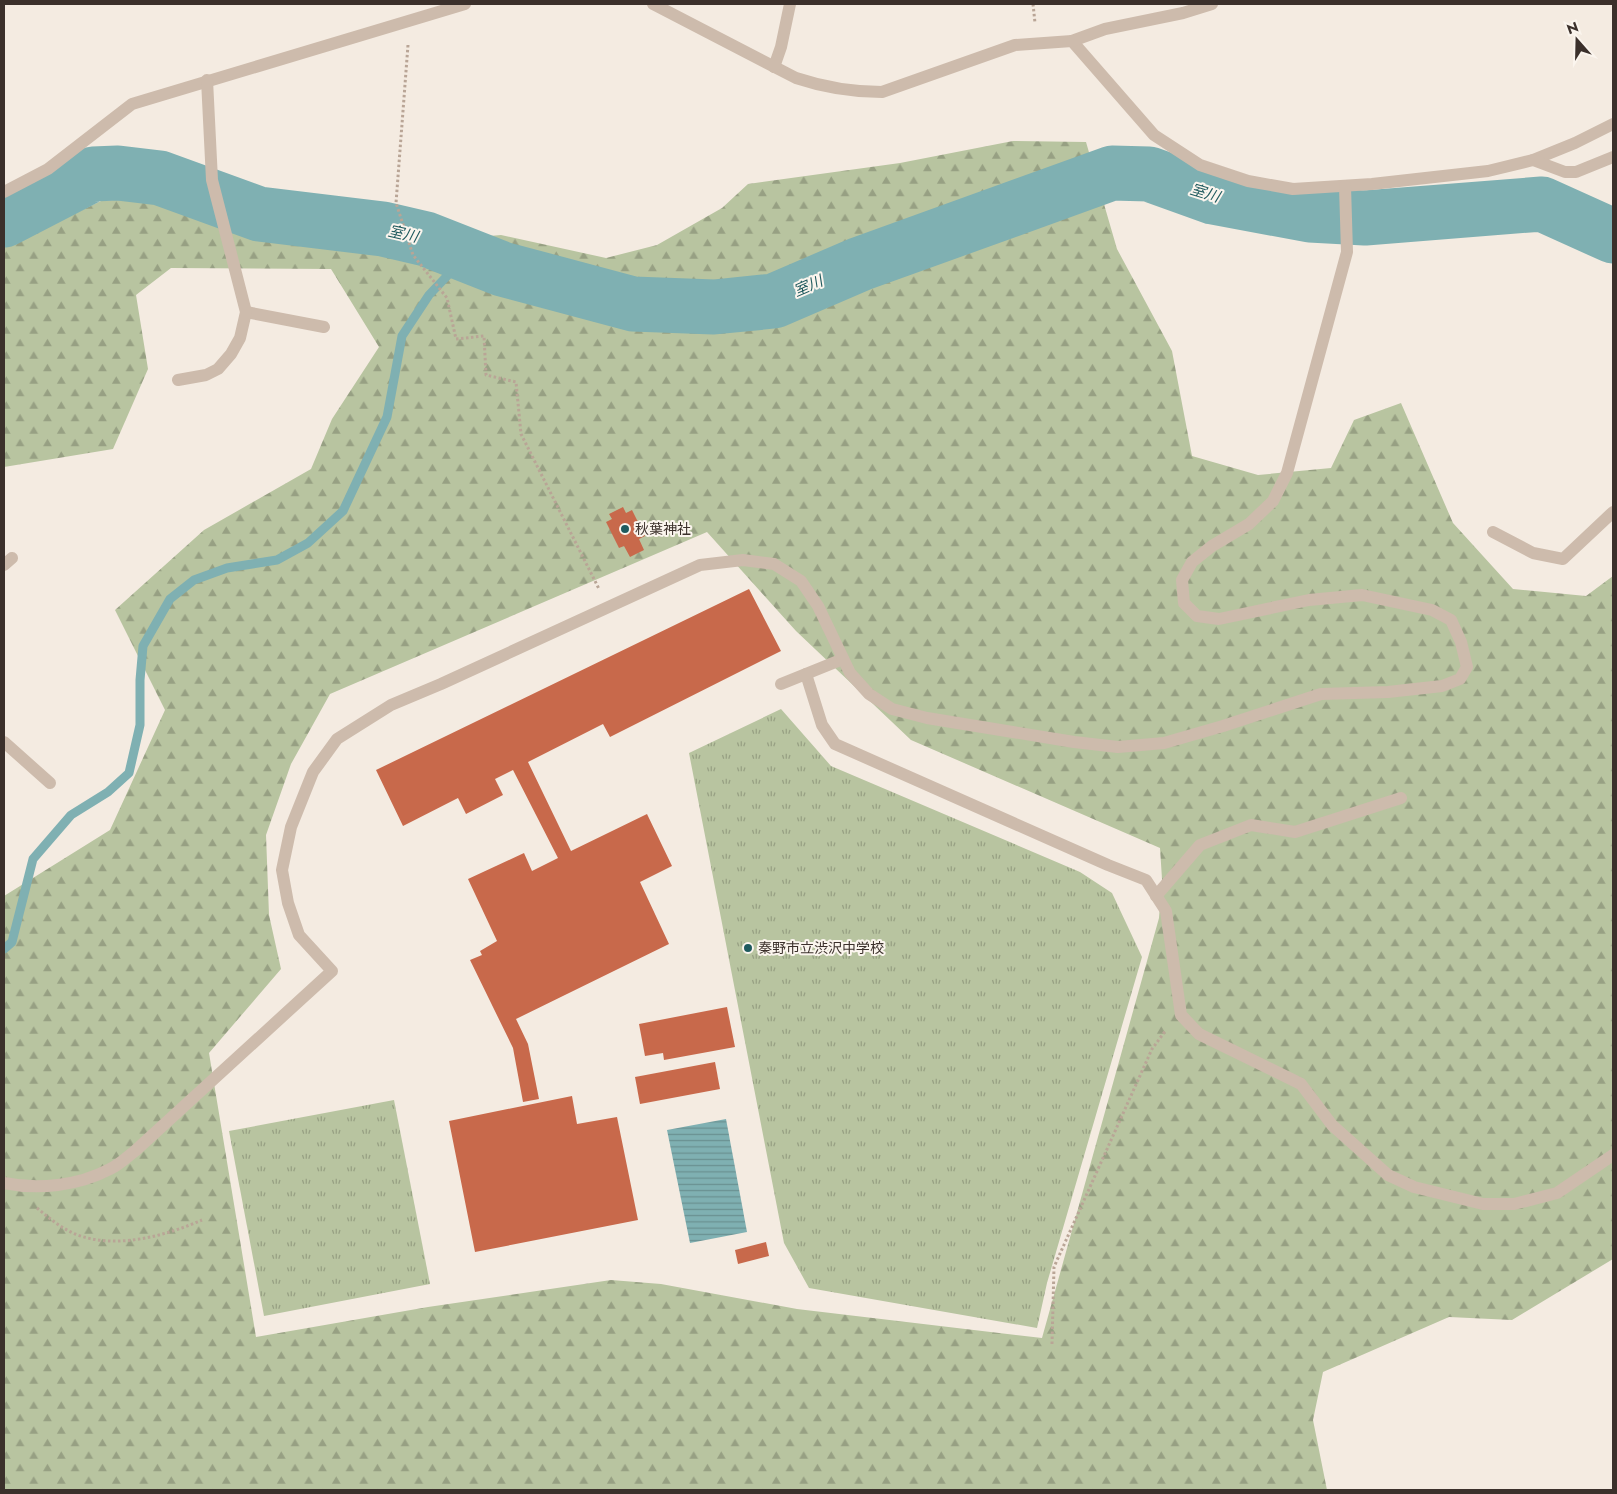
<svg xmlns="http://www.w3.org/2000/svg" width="1617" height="1494" font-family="Jost,'Noto Sans JP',sans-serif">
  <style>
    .grass { fill: url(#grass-tufts) }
    .forest { fill: url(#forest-firs); fill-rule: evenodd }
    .water { fill: url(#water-rules) }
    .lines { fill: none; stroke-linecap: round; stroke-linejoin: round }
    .stream { stroke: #7fb0b2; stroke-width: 9 }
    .river { stroke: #7fb0b2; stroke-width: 55 }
    .building { fill: #c8694b }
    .path { stroke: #b9a596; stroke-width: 3; stroke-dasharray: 2.5 2.5; stroke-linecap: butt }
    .minor { stroke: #cdbbac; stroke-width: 12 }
    .poi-dot { fill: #1f5a5e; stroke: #fbf5ee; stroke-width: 2 }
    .labels { text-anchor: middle; stroke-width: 4; stroke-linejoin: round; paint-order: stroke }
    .poi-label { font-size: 14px; fill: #3b302b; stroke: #fbf5ee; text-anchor: start }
    .water-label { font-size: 15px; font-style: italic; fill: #1f5a5e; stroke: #fbf5ee }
  </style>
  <defs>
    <pattern id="grass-tufts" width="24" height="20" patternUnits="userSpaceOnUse" patternTransform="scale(1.25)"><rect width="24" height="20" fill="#b8c4a0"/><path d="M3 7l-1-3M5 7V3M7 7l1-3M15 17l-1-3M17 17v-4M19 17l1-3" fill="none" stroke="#97a083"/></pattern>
    <pattern id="forest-firs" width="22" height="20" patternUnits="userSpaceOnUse" patternTransform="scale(1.25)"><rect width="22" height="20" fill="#b8c4a0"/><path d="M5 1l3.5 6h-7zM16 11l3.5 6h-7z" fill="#97a083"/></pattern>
    <pattern id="water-rules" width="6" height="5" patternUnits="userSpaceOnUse" patternTransform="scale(1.25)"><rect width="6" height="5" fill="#7fb0b2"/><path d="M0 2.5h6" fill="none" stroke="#699091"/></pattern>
  </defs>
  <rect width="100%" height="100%" fill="#f4ebe1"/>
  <!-- grass -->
  <g class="grass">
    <polygon points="781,709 831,766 1080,872 1112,893 1142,957 1047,1283 1037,1328 809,1288 784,1243 689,753"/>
    <polygon points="394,1100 430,1284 264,1316 229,1131"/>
  </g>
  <!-- forest -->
  <path class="forest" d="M1013 141 1086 142 1117 249 1172 351 1192 456 1258 475 1331 468 1354 420 1401 403 1453 523 1513 589 1586 596 1613 576V1259L1512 1320 1449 1317 1323 1372 1313 1420 1327 1490H4V896L110 830 165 710 115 610 204 530 311 469 332 419 379 347 331 269 171 268 136 295 148 369 113 449 4 467V247L101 201 142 198 338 249 501 235 606 258 657 245 722 208 748 184 900 163ZM707 532 796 631 911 740 1160 848 1162 879 1159 918 1042 1338 797 1309 661 1284 611 1280 428 1307 256 1337 209 1053 281 969 269 915 266 835 291 764 330 694Z"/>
  <!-- water -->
  <polygon class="water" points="726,1119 747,1232 690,1243 667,1130"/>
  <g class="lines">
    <!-- stream -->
    <polyline class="stream" points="4,949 12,942 33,859 71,815 108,792 129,773 140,725 140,680 143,646 170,599 194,580 227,568 277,560 308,543 343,511 387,417 402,336 429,295 467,255"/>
    <!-- river -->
    <polyline class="river" points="4,220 93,174 118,173 160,178 259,214 383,229 426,239 502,269 633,304 714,307 774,301 860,264 1112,173 1149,174 1213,197 1310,215 1365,218 1542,204 1613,236"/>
  </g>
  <!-- building -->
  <g class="building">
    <polygon points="623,507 626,513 632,510 645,536 639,539 644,550 630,557 624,546 619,548 606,522 612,519 609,514"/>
    <polygon points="749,589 781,651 610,737 603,724 528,762 571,851 647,814 672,866 640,882 669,944 516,1019 528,1044 539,1099 523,1102 513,1048 470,960 482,955 480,951 497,941 468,879 524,853 532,871 558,858 513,770 495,779 503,795 466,814 458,798 403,826 376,770"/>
    <polygon points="727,1007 735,1047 664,1060 663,1053 645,1056 639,1024"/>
    <polygon points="715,1062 720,1089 640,1104 635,1077"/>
    <polygon points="572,1096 577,1124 617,1117 638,1220 475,1252 449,1121"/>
    <polygon points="766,1242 769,1256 738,1264 735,1250"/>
  </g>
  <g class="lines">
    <!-- path -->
    <g class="path">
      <polyline points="1033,4 1035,23"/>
      <polyline points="408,45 396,203 413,255 447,298 456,339 484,336 486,375 516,382 521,434 599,589"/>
      <path d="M37 1208C49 1218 61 1228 75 1234 115 1250 165 1236 202 1220"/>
      <polyline points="1052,1344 1054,1267 1152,1049 1166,1030"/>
    </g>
    <!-- minor -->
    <g class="minor">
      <path d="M653 4 796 78C826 88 851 92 882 92L1015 45 1072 41 1154 135 1200 165 1248 181 1293 189 1372 184 1488 171 1533 160 1575 143 1613 124"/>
      <polyline points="1072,41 1105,29 1183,13 1212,4"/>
      <polyline points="774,67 781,47 790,4"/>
      <polyline points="1533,160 1565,172 1576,172 1613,157"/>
      <polyline points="4,192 48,169 132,104 465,4"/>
      <polyline points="246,312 324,327"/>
      <polyline points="178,380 206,375 218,369 231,354 240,338 246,312 212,180 207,80"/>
      <polyline points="1493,532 1533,553 1563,559 1613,512"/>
      <polyline points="4,565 12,558"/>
      <polyline points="806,674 822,725 835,744 1108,865 1146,880 1166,911 1181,1015 1199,1034 1301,1084 1332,1125 1388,1175 1414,1187 1483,1204 1514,1204 1557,1193 1613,1155"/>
      <polyline points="781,684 843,659"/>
      <polyline points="4,742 50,783"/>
      <polyline points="1156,896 1200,845 1251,825 1295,832 1401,798"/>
      <path d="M4 1183C38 1190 78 1186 110 1169 119 1165 127 1157 135 1151L332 971 299 935 288 903 282 870 291 827 313 772 337 739 391 705 441 684 700 565 743 560 774 564 801 581 818 606 850 673 869 694 892 709 927 718 1074 742 1118 747 1164 743 1223 726 1321 694 1388 692 1442 686 1460 679 1467 667 1461 642 1451 620 1432 610 1362 595 1309 600 1219 619 1197 616 1184 603 1182 580 1192 562 1212 546 1249 524 1273 501 1287 473 1347 252 1345 186"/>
    </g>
  </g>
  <!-- markers -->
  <g class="poi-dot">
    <circle cx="625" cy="529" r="5"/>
    <circle cx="748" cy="948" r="5"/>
  </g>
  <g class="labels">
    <!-- poi labels -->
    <g class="poi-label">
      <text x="635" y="534">秋葉神社</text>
      <text x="758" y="953">秦野市立渋沢中学校</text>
    </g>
    <!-- water labels -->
    <g class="water-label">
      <text transform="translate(1205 193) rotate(17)" y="5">室川</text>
      <text transform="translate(403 234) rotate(13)" y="5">室川</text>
      <text transform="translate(808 286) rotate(-23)" y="5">室川</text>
    </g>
  </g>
  <!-- border -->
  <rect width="1617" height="1494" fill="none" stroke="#3b302b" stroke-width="10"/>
  <!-- north arrow -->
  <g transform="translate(1577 40) rotate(340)" stroke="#fbf5ee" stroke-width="4" paint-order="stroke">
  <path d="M0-4L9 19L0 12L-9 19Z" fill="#3b302b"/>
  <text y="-8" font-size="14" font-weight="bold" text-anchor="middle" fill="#3b302b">N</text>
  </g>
</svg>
